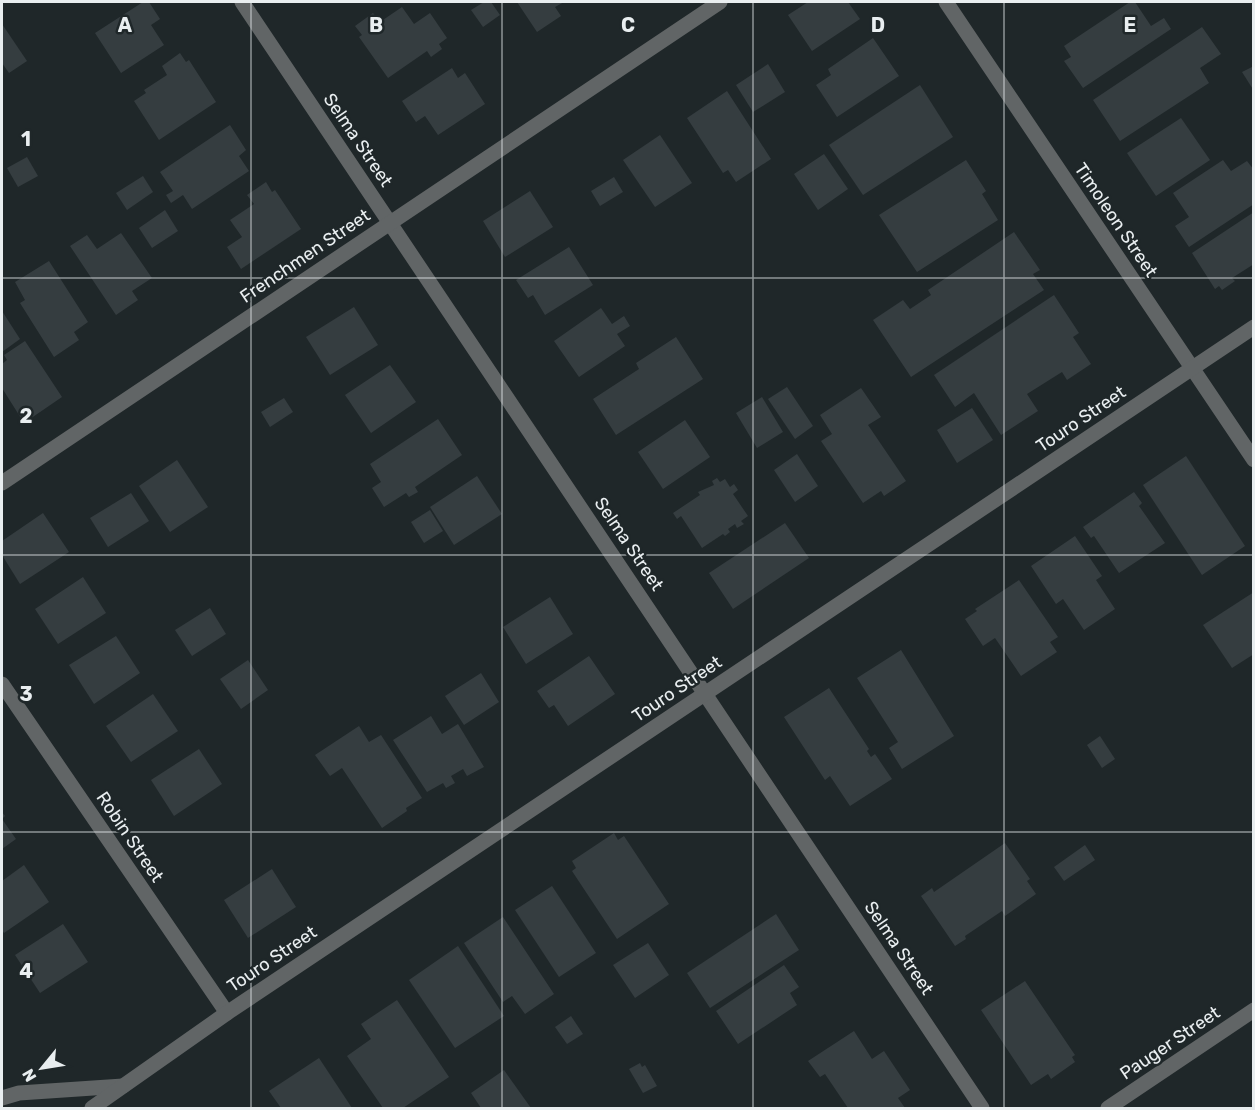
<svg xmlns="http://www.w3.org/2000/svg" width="1255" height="1110" font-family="Rubik,sans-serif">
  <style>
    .building { fill: #353d40 }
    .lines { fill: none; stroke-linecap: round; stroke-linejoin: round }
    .minor { stroke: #616566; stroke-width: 15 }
    .grid { fill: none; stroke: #e9eef0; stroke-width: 1.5; stroke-opacity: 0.55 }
    .labels { text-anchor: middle; stroke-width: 5; stroke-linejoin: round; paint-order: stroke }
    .street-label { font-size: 18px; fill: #e9eef0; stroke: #1f2729 }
    .grid-label { font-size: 20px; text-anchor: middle; font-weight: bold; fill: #e9eef0; stroke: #1f2729; stroke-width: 5; stroke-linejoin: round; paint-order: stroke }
  </style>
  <rect width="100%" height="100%" fill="#1f2729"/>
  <!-- building -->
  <g class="building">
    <polygon points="143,2 149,2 160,19 151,25 164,45 121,73 95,33"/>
    <polygon points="484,2 491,2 500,15 483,27 471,10"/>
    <polygon points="517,2 564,2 555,7 561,16 537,32"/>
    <polygon points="808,2 848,2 860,19 812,51 788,15"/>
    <polygon points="1130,2 1135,2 1151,26 1164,18 1171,29 1083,88 1064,61 1071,57 1064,46"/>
    <polygon points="402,7 414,24 430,13 447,38 439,44 442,49 431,57 427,51 388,78 359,37 362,35 355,26 373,13 380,22"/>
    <polygon points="2,24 27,61 9,73 2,63"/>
    <polygon points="1202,27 1221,54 1200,68 1209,83 1120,141 1093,100"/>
    <polygon points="873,38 899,76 837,117 816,85 831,75 828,69"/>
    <polygon points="180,53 186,62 189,60 216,102 159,140 134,101 146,93 144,90 167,75 162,66"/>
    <polygon points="768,64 785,92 753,112 736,85"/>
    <polygon points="1254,66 1254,91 1242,72"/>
    <polygon points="452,68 458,78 465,73 485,104 438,135 425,116 416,122 402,101"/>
    <polygon points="920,85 953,137 863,195 829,145"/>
    <polygon points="727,91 771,159 736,182 728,170 723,173 687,118"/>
    <polygon points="1181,118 1210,160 1156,196 1127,153"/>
    <polygon points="230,125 246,150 239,156 249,171 192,209 183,195 171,203 166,195 173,191 160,172"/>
    <polygon points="660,135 692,183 655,207 623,160"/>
    <polygon points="824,154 848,189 818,210 794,174"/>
    <polygon points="27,157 38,176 18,187 7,168"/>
    <polygon points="966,160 986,191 982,194 998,220 917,272 879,215"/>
    <polygon points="1223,160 1231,171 1247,161 1254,170 1254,204 1189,247 1175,226 1189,217 1173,193"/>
    <polygon points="143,176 153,192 127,210 116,193"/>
    <polygon points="614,177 623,192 600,206 591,191"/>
    <polygon points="266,182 272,192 275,190 301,229 241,269 227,247 242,237 230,220 254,204 247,195"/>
    <polygon points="530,191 553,227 505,257 483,221"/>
    <polygon points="165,210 178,231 152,248 139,228"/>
    <polygon points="1254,212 1254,264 1232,278 1235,281 1222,290 1219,286 1215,289 1192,253"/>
    <polygon points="1014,232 1040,270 1033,274 1044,290 911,377 873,320 903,300 910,309 931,295 928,290"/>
    <polygon points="121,233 152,278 132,291 138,300 116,315 70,246 87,235 97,249"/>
    <polygon points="569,247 593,285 545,315 533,295 528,298 516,280"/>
    <polygon points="49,261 88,322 74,332 79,340 54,357 20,303 25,300 15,282"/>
    <polygon points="1054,295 1079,333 1073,337 1091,364 1067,380 1062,372 1027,394 1038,411 1001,435 974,393 955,407 934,375"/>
    <polygon points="354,307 378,345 330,375 306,337"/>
    <polygon points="601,308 612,324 624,316 630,326 617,334 625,346 579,377 554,341"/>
    <polygon points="2,311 20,339 2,352"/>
    <polygon points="676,337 703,379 616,435 593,399 639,369 636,363"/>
    <polygon points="25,341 62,397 24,423 2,388 2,364 7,360 4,355"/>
    <polygon points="390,365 416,402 371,433 345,395"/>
    <polygon points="787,387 813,426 795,439 768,399"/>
    <polygon points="861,388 881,417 868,425 906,481 884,496 881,491 863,503 821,441 832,434 820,415"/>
    <polygon points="762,397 783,432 757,448 736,413"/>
    <polygon points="284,398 293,412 270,427 261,412"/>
    <polygon points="972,408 993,440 957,463 937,430"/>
    <polygon points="438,419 462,455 415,487 418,492 409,497 406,493 384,507 372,488 381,482 370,464"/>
    <polygon points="685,420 710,457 663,489 638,452"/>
    <polygon points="797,454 818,486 795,502 774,470"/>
    <polygon points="1186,456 1245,546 1202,575 1143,485"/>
    <polygon points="177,460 208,507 170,532 139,486"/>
    <polygon points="477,476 502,514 454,545 430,507"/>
    <polygon points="717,478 720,482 725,479 730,487 734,484 738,490 733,494 748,516 741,521 744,524 737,528 735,524 728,529 730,532 725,536 723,534 702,548 681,516 677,519 673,513 700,495 698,492 714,485 712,481"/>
    <polygon points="1134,492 1142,503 1139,506 1165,543 1119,573 1094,536 1091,538 1083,527"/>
    <polygon points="131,493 149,521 108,547 90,518"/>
    <polygon points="430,510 443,531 424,543 411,522"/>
    <polygon points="43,513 69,552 20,584 2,555 2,541"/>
    <polygon points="785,523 809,558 733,609 709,573"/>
    <polygon points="1075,536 1102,576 1096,580 1115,609 1084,630 1063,599 1056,604 1031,566"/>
    <polygon points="83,577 106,613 58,644 35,609"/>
    <polygon points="1019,580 1058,637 1050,642 1057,652 1021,676 995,638 983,646 965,619 977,611 975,609"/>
    <polygon points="1254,592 1254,654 1232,668 1203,625"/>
    <polygon points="550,597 573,634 526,664 503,627"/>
    <polygon points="210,608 226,634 192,656 175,630"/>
    <polygon points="116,636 140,673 94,704 69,665"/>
    <polygon points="901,650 954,736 902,769 889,748 898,742 857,678"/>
    <polygon points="589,656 615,694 568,726 554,705 549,708 537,691"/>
    <polygon points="248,660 268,690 241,709 220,679"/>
    <polygon points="481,673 499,702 464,725 445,696"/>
    <polygon points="829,688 869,749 867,751 871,757 875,754 892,779 850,806 830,776 825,780 784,717"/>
    <polygon points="153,694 178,731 131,762 106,726"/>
    <polygon points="431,716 442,734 458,724 484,767 467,776 463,769 451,776 455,783 446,788 443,783 427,792 393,740"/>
    <polygon points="359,726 369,742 381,735 422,798 406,808 407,811 382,828 342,768 330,776 315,755"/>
    <polygon points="1100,736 1115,759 1102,768 1087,745"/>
    <polygon points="199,749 222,784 174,816 151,780"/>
    <polygon points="2,812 5,816 2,819 16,839 2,849"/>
    <polygon points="614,833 618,840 624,836 669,904 617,939 572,871 576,868 572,861"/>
    <polygon points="1005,843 1030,879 1027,881 1036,894 1005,916 1002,911 965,936 966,939 955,946 921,896 932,888 934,892"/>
    <polygon points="1085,845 1095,860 1064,881 1054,867"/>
    <polygon points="24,865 49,902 4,933 2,930 2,881"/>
    <polygon points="272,869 296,907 248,938 224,900"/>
    <polygon points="552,886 596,953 559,977 515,910"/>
    <polygon points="776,914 799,950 710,1008 687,973"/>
    <polygon points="503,917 554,994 525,1014 512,996 503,1002 464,943"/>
    <polygon points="63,924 88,962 40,993 15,955"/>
    <polygon points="648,943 669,975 635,998 613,965"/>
    <polygon points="458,946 504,1016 455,1048 409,980"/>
    <polygon points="784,965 799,987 790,993 797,1005 738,1044 716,1011"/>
    <polygon points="1025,981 1075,1055 1072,1057 1075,1062 1051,1079 1048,1074 1031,1085 981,1010"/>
    <polygon points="397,1000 449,1077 403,1108 383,1108 347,1056 371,1039 361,1024"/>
    <polygon points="571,1016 583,1034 567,1044 555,1027"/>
    <polygon points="854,1031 872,1059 884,1051 910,1090 898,1098 905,1108 848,1108 825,1074 820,1077 808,1061"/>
    <polygon points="319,1058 352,1108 281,1108 269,1091"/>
    <polygon points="640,1063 642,1067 645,1065 657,1086 643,1093 629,1069"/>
    <polygon points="504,1070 531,1108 481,1108 471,1093"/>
  </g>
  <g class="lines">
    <!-- minor -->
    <g class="minor">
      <polyline points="242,2 982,1108"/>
      <polyline points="946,2 1254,460"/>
      <polyline points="2,483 720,2"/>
      <polyline points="2,684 227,1013"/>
      <polyline points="2,1098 19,1093 123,1086"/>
      <polyline points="92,1108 227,1013 1254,327"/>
      <polyline points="1108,1108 1254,1010"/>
    </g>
  </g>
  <!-- grid -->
  <path class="grid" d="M251 2V1108M502 2V1108M753 2V1108M1004 2V1108M2 278H1254M2 555H1254M2 832H1254"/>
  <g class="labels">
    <!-- street labels -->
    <g class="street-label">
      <text transform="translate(358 140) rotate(56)" y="6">Selma Street</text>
      <text transform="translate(1116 220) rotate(56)" y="6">Timoleon Street</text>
      <text transform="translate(305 256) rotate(-34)" y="6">Frenchmen Street</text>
      <text transform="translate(1081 419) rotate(-34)" y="6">Touro Street</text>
      <text transform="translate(629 544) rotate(56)" y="6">Selma Street</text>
      <text transform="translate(677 689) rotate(-34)" y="6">Touro Street</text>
      <text transform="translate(130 837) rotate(56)" y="6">Robin Street</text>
      <text transform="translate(899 948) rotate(56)" y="6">Selma Street</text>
      <text transform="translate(272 959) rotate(-34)" y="6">Touro Street</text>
      <text transform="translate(1170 1043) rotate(-34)" y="6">Pauger Street</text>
    </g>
  </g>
  <g class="grid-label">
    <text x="125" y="32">A</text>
    <text x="376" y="32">B</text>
    <text x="628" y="32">C</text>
    <text x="878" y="32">D</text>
    <text x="1130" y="32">E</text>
    <text x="26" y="146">1</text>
    <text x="26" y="423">2</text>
    <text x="26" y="701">3</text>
    <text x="26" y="978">4</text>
  </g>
  <!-- border -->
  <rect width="1255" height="1110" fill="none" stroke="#e9eef0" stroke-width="6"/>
  <!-- north arrow -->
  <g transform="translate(42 1068) rotate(240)" stroke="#1f2729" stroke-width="4.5" paint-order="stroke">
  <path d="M0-4.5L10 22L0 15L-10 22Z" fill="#e9eef0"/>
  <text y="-9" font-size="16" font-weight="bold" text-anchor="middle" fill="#e9eef0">N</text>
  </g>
</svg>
